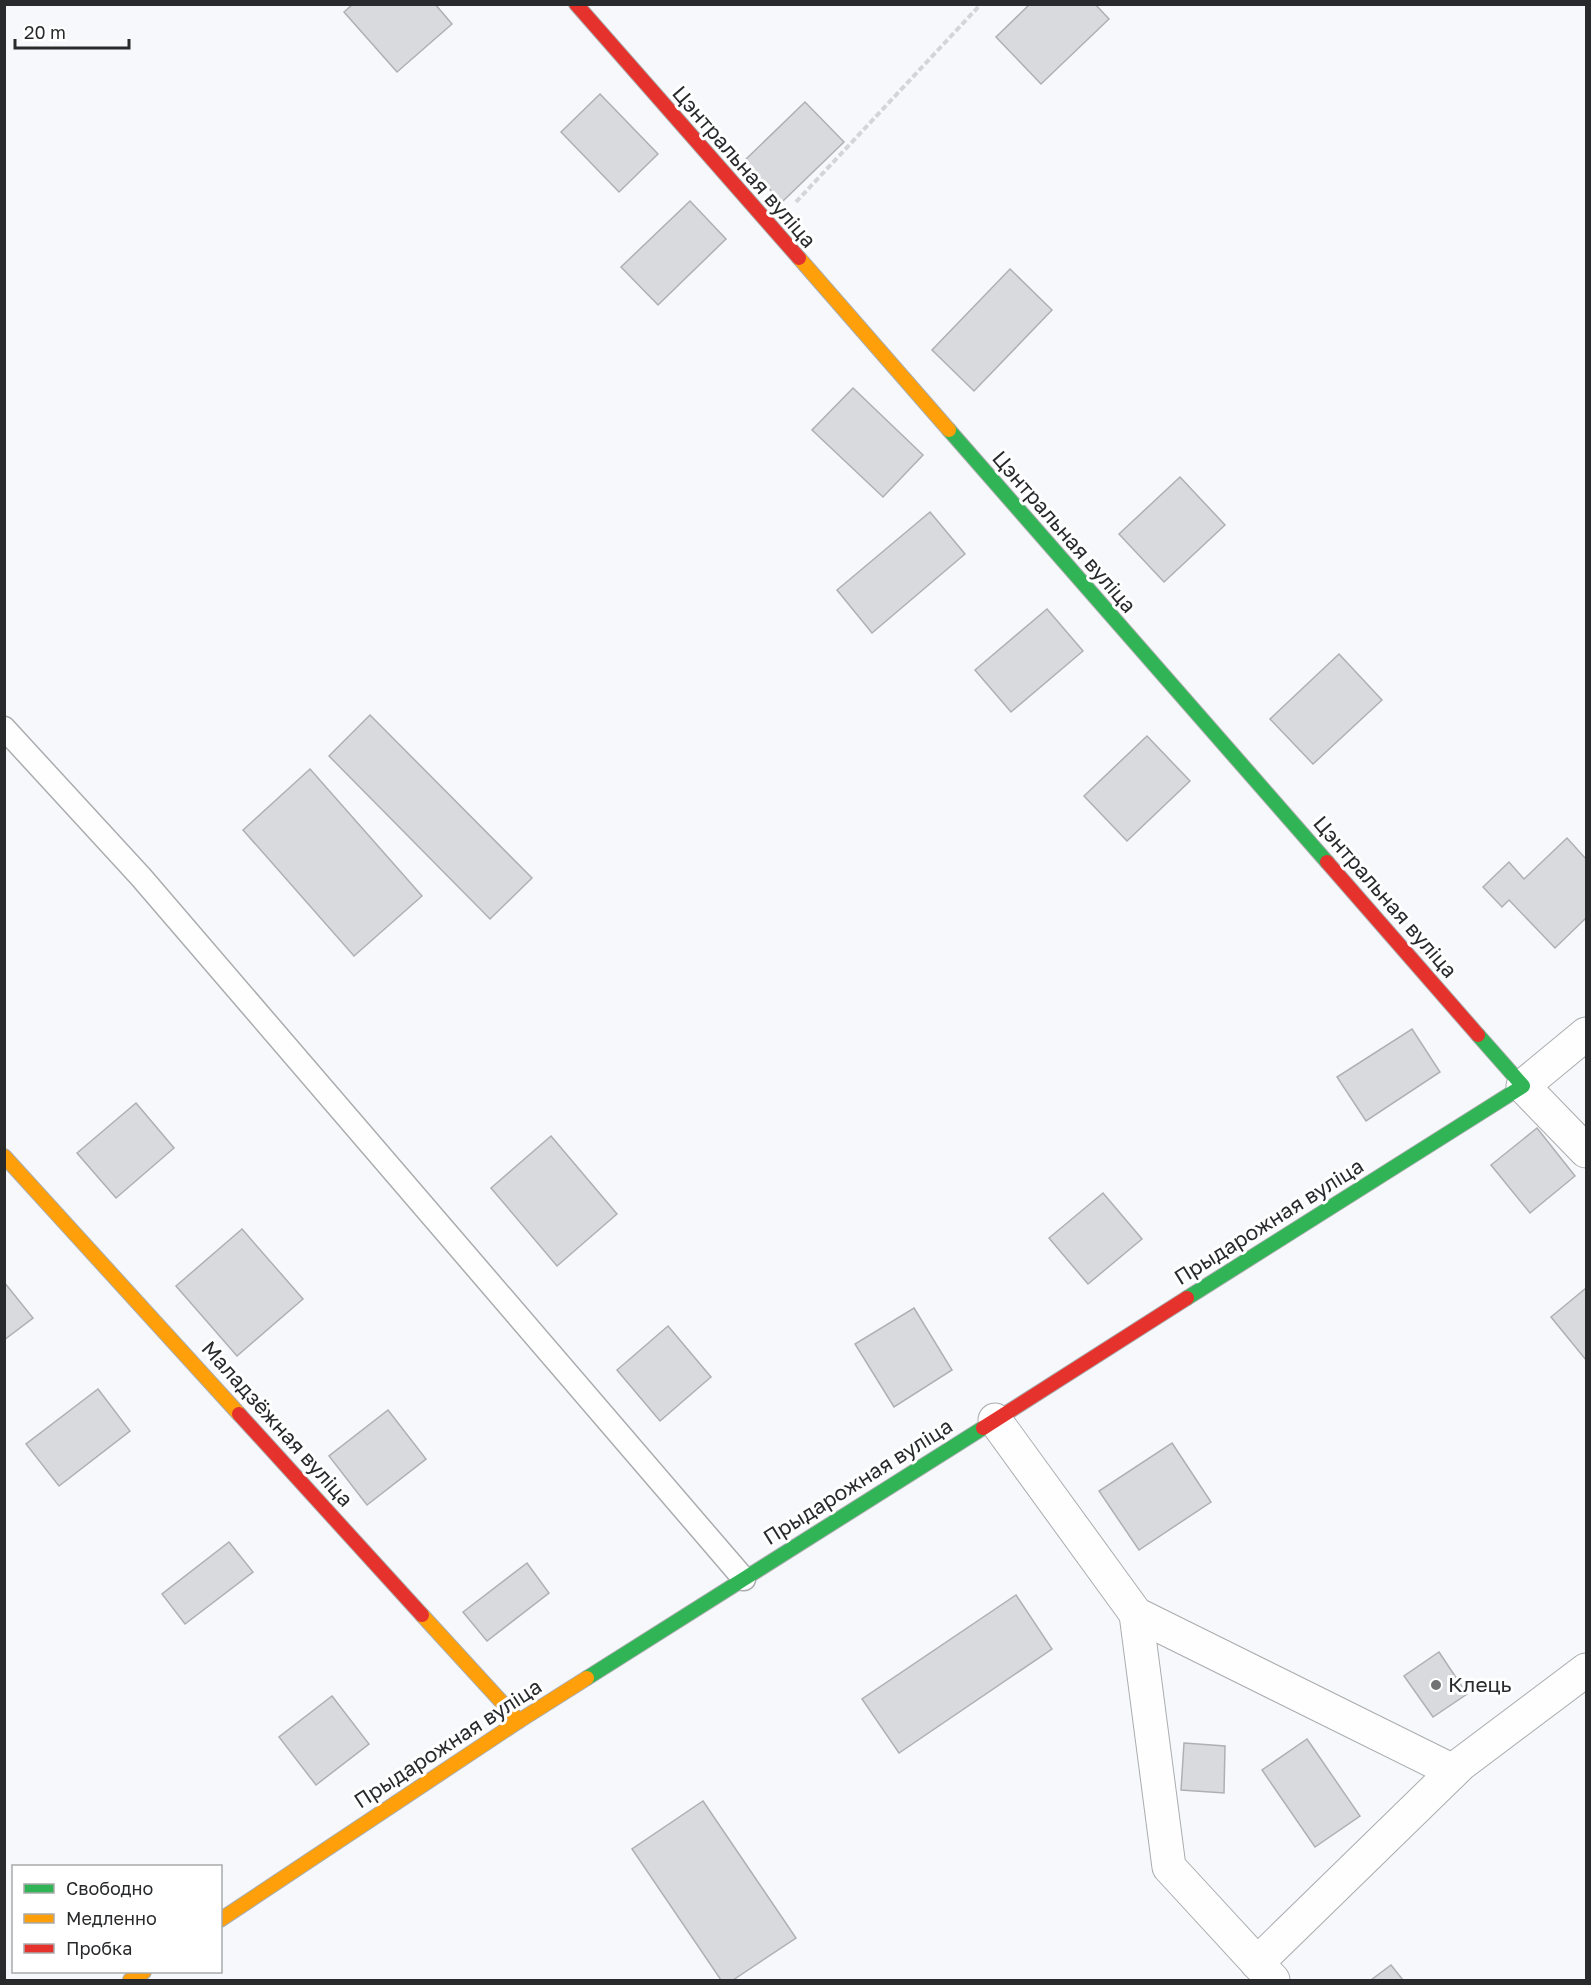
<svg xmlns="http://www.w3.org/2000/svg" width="1591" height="1985" font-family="'Golos Text',sans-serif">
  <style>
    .building { fill: #d9dadd; stroke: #afb0b2; stroke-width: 1.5 }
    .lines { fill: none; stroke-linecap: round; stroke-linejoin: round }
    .lane-casing { stroke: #aaacae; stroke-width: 25 }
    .street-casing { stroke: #aaacae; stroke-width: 35 }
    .fast-casing { stroke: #aaacae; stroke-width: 16 }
    .slow-casing { stroke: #aaacae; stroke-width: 16 }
    .jam-casing { stroke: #aaacae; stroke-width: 16 }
    .path { stroke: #d5d5d7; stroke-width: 4; stroke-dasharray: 6 3; stroke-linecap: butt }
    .lane { stroke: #fefefe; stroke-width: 22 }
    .street { stroke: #fefefe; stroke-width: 33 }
    .fast { stroke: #30b455; stroke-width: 14 }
    .slow { stroke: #ff9f0a; stroke-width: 14 }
    .jam { stroke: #e5322d; stroke-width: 14 }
    .poi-dot { fill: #707274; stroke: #fff; stroke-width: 2 }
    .labels { text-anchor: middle; stroke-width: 6; stroke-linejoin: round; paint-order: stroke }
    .street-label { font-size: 21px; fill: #282a2c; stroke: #fff }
    .poi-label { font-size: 21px; fill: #282a2c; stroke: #fff; text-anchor: start }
  </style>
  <rect width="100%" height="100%" fill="#f6f8fb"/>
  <!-- building -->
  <g class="building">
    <polygon points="353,4 435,4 452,24 397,72 344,12"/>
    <polygon points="1030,4 1095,4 1109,19 1041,84 996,37"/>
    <polygon points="600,94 658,154 619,192 561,132"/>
    <polygon points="805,102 844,142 782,202 743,162"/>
    <polygon points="690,201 726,239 658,305 621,267"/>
    <polygon points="1010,269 1052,310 974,391 932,350"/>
    <polygon points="853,388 923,455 883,497 812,430"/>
    <polygon points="1180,477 1225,525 1164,582 1119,534"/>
    <polygon points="930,512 965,554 872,633 837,590"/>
    <polygon points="1047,609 1083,651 1011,712 975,670"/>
    <polygon points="1339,654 1382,700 1313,764 1270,719"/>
    <polygon points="370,715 532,878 490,919 329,756"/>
    <polygon points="1147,736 1190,781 1127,841 1084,796"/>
    <polygon points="310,769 422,896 354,956 243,830"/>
    <polygon points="1567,838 1586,859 1586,918 1555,948 1509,900 1502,907 1483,887 1509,862 1524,879"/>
    <polygon points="1412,1029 1440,1072 1366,1121 1337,1077"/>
    <polygon points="136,1103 174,1148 116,1198 77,1153"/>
    <polygon points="1537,1128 1575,1176 1530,1213 1491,1165"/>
    <polygon points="551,1136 617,1214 557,1266 491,1188"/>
    <polygon points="1103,1193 1142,1239 1088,1284 1049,1238"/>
    <polygon points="242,1229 303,1299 237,1356 176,1286"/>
    <polygon points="4,1282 33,1318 4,1340"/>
    <polygon points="1586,1288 1586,1360 1551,1317"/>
    <polygon points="914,1308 952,1370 894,1407 855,1344"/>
    <polygon points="668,1326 711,1377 660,1421 617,1370"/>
    <polygon points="98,1389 130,1431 59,1486 26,1444"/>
    <polygon points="388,1410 426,1459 367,1505 329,1456"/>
    <polygon points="1172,1443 1211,1502 1139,1550 1099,1491"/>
    <polygon points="229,1542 253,1572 185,1624 162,1594"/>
    <polygon points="527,1563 549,1593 487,1641 463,1612"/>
    <polygon points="1016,1595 1052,1649 899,1753 862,1699"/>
    <polygon points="1439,1652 1467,1694 1433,1717 1404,1676"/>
    <polygon points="332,1696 369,1744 316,1785 279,1737"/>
    <polygon points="1307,1739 1360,1816 1315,1847 1262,1770"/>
    <polygon points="1184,1743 1225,1746 1224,1793 1181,1790"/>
    <polygon points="703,1801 796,1938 733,1980 721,1980 632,1849"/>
    <polygon points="1391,1965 1403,1980 1371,1980"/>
  </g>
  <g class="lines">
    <defs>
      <polyline id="lane" points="4,728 141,877 744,1579"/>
      <g id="street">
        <polyline points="1586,1034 1523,1086 1586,1151"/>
        <polyline points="995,1420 1136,1614 1453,1771"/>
        <polyline points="1136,1614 1169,1867 1273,1980"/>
        <polyline points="1257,1963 1461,1764 1586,1670"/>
      </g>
      <g id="fast">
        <polyline points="949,430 1327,862"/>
        <polyline points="1187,1298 1523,1086 1478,1035"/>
        <polyline points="587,1678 983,1428"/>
      </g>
      <g id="slow">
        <polyline points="799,258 949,430"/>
        <polyline points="4,1156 239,1414"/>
        <polyline points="422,1615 519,1721"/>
        <polyline points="220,1920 519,1721 587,1678"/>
        <polyline points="130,1980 144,1972"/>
      </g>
      <g id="jam">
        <polyline points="576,4 799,258"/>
        <polyline points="1327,862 1478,1035"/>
        <polyline points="239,1414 422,1615"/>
        <polyline points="983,1428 1187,1298"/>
      </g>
    </defs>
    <!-- lane casing -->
    <use href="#lane" class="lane-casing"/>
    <!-- street casing -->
    <use href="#street" class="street-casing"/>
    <!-- fast casing -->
    <use href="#fast" class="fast-casing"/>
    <!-- slow casing -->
    <use href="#slow" class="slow-casing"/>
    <!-- jam casing -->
    <use href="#jam" class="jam-casing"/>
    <!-- path -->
    <polyline class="path" points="796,202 981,4"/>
    <!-- lane -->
    <use href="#lane" class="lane"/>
    <!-- street -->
    <use href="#street" class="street"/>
    <!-- fast -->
    <use href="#fast" class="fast"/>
    <!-- slow -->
    <use href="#slow" class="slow"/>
    <!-- jam -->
    <use href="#jam" class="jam"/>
  </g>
  <!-- markers -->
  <circle class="poi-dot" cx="1436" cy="1685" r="6"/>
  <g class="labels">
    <!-- street labels -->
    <g class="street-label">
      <text transform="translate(744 167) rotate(49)" y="7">Цэнтральная вуліца</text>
      <text transform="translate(1064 532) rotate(49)" y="7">Цэнтральная вуліца</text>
      <text transform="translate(1385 897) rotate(49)" y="7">Цэнтральная вуліца</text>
      <text transform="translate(1269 1222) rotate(-32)" y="7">Прыдарожная вуліца</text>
      <text transform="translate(277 1424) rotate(48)" y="7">Маладзёжная вуліца</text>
      <text transform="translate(858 1482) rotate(-32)" y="7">Прыдарожная вуліца</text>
      <text transform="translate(448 1744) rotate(-33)" y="7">Прыдарожная вуліца</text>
    </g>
    <!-- poi labels -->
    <g class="poi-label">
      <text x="1448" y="1692">Клець</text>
    </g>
  </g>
  <!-- border -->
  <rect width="1591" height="1985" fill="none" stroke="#282a2c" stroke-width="12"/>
  <!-- legend -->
  <rect x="12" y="1865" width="210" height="108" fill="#ffffff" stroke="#a9aaab" stroke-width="1.5"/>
  <rect x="24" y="1884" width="30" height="9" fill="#30b455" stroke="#a9aaab" stroke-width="1.5"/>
  <text x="66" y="1895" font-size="18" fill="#282a2c">Свободно</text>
  <rect x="24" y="1914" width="30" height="9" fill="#ff9f0a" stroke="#a9aaab" stroke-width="1.5"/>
  <text x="66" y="1925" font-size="18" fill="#282a2c">Медленно</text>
  <rect x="24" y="1944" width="30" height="9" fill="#e5322d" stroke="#a9aaab" stroke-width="1.5"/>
  <text x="66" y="1955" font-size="18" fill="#282a2c">Пробка</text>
  <!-- scale -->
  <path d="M15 39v9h114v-9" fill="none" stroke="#282a2c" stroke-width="3"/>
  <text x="24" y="39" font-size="18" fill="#282a2c" stroke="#ffffff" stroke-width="4.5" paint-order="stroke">20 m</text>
</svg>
